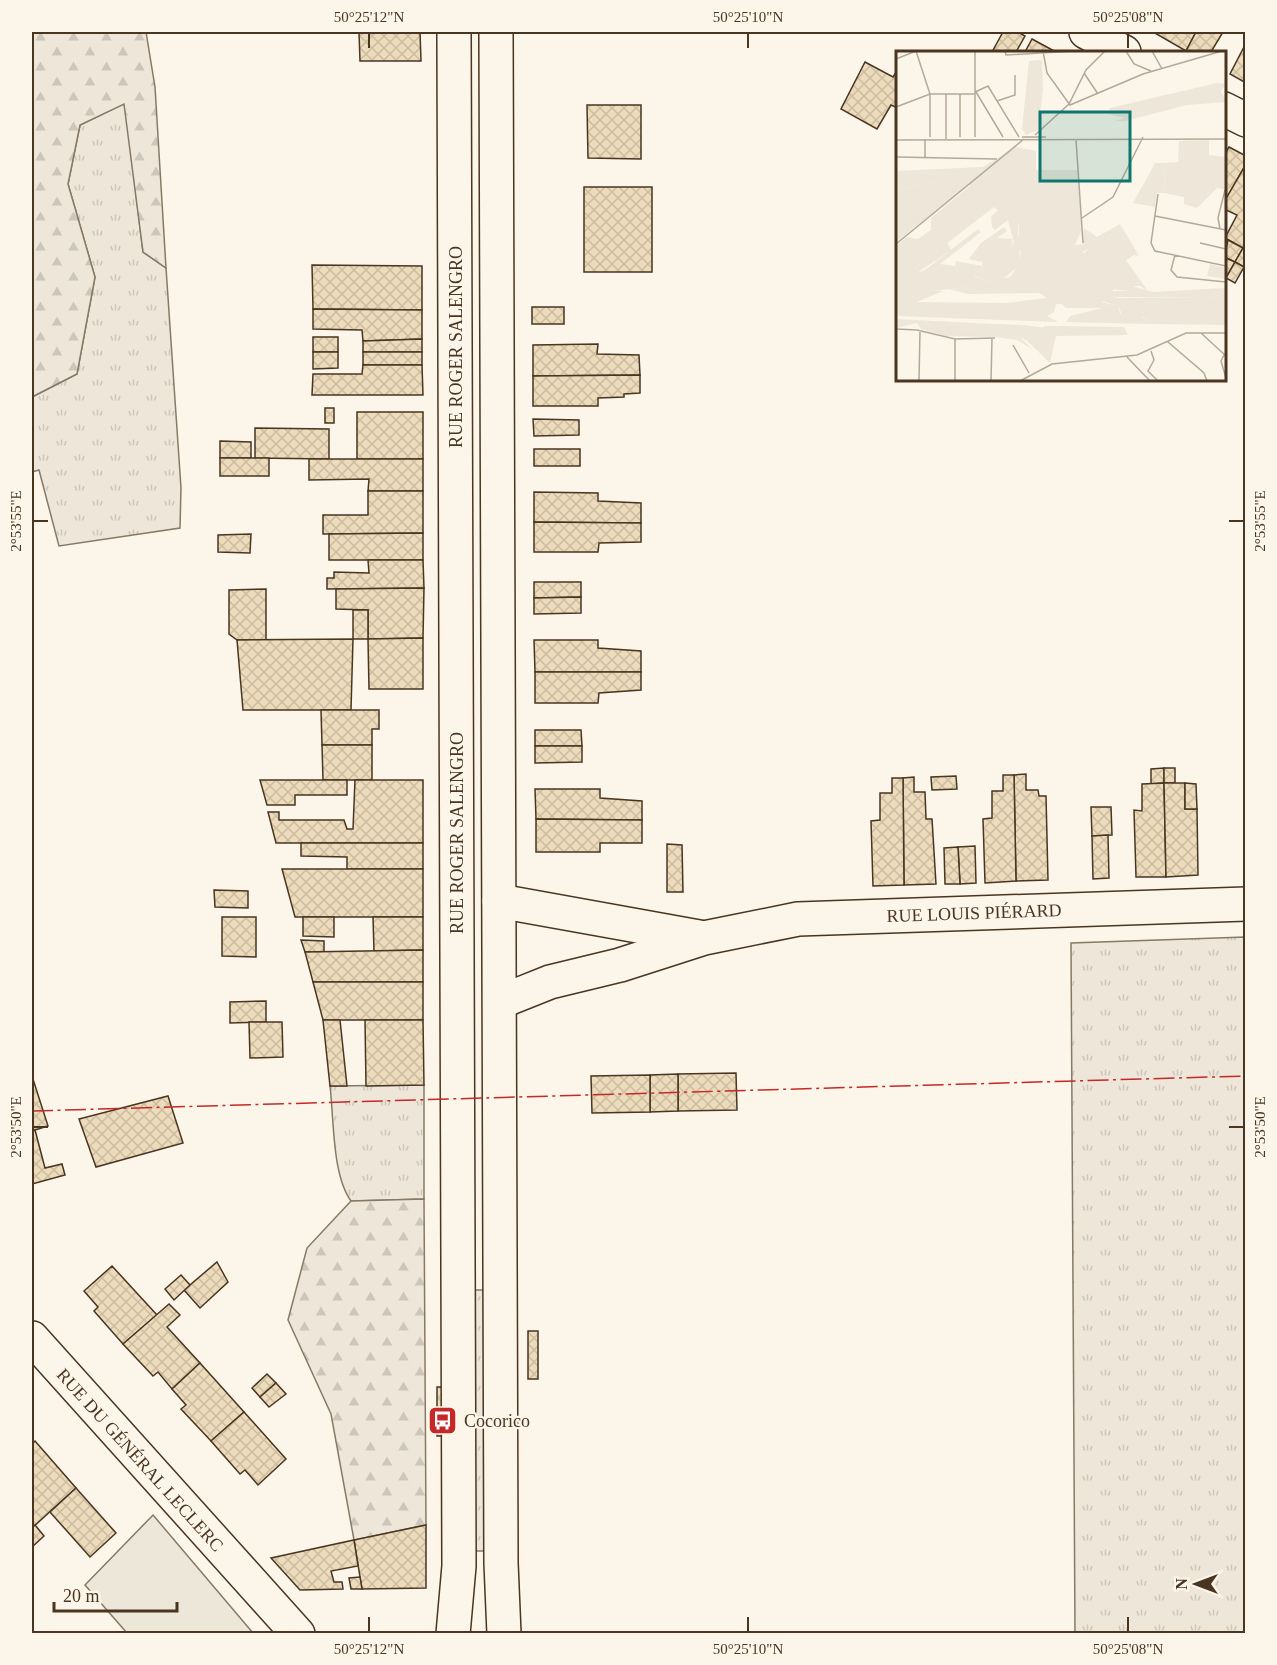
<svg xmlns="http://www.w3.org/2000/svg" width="1277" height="1665" font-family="'Times New Roman',serif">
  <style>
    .grass { fill: url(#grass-tufts); stroke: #887966; stroke-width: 1.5 }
    .forest { fill: url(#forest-firs); stroke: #887966; stroke-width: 1.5 }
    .parking { fill: #ede7d9; stroke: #887966; stroke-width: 1.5 }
    .building { fill: url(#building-cross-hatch); stroke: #4a3520; stroke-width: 1.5 }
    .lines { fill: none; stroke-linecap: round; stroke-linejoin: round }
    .street-casing { stroke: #4a3520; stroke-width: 36 }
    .secondary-casing { stroke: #4a3520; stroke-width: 36 }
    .street { stroke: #fbf6e9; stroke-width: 33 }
    .secondary { stroke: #fbf6e9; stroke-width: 33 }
    .power { stroke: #c62828; stroke-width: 1.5; stroke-dasharray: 21 4.5 3 4.5; stroke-linecap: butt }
    .ticks { fill: none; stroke: #4a3520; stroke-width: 2 }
    .labels { text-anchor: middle; stroke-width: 4.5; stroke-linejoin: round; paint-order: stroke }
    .street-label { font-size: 18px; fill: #4a3520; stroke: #fbf6e9 }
    .poi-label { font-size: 18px; fill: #4a3520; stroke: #fbf6e9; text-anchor: start }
    .inset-road { fill: none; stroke: #b4a999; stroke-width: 1.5 }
    .view { fill: #0f766e; fill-opacity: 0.15; stroke: #0f766e; stroke-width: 3 }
    .inset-edge { fill: none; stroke: #4a3520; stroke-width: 3 }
    .neatline { fill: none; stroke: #4a3520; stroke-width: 2 }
    .ticks-label { font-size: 15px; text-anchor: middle; fill: #4a3520 }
  </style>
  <defs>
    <pattern id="grass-tufts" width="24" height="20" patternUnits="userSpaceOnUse" patternTransform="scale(1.5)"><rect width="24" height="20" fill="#ede6d9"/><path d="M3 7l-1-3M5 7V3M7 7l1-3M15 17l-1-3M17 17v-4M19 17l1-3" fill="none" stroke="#cdc6ba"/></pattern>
    <pattern id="forest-firs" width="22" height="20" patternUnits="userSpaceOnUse" patternTransform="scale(1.5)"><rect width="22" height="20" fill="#ede6d9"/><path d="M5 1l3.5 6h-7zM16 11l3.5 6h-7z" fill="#cdc6ba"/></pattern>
    <pattern id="building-cross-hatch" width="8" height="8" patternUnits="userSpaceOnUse" patternTransform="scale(1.5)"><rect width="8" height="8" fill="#ecdcbc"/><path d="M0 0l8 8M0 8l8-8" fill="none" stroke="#ccbda1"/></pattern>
  </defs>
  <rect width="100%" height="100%" fill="#fbf6e9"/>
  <!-- grass -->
  <g class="grass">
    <polygon points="125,103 143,252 166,268 181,488 180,528 59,546 39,470 32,472 32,397 77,374 95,277 68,184 80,125"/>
    <polygon points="1245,937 1245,1633 1075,1633 1071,943"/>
    <path d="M424 1085V1199L351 1201C332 1175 334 1119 330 1086Z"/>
    <rect x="471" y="1290" width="21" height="261"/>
  </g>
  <!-- forest -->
  <g class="forest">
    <polygon points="32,32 146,32 155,87 166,268 143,252 124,104 80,125 68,184 95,277 77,374 32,397"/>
    <polygon points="424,1199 426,1525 354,1540 331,1414 288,1320 307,1248 351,1201"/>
  </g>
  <!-- parking -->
  <polygon class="parking" points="153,1515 253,1633 127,1633 85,1585"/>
  <!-- building -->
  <g class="building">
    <polygon points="359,32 420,32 421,61 360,61"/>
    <polygon points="1003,32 1018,32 1025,36 1016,52 992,52"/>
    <polygon points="1153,32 1196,32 1186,51"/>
    <polygon points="1196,32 1223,32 1211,52 1189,52 1186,51"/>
    <polygon points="1032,39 1056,52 1025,52"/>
    <polygon points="1246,43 1246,83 1230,74"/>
    <polygon points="865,62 893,77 898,69 898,108 891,105 877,129 841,109"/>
    <polygon points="587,105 641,105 641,159 588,158"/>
    <polygon points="1229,147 1246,156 1246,164 1228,196 1224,194 1224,156"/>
    <polygon points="1246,164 1246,242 1243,248 1225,238 1237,215 1224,209 1224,202"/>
    <rect x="584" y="187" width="68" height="85"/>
    <polygon points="1228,240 1243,248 1235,262 1224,257"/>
    <polygon points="1243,248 1246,249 1246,268 1235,262"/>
    <polygon points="1226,258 1235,262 1226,278 1224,277"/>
    <polygon points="1235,262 1244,267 1235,283 1226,278"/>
    <polygon points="312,265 422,266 422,310 313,309"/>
    <rect x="532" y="307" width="32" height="17"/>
    <polygon points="313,309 422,310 422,339 363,341 362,330 313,329"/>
    <rect x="313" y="337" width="25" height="15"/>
    <polygon points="422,339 422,352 363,352 363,341"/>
    <polygon points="598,344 597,354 639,355 640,375 533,376 533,345"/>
    <polygon points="313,352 338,352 338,368 313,369"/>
    <rect x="363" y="352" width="59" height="13"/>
    <polygon points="363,365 422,365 423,395 312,395 313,374 362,374"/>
    <polygon points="640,375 640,393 624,394 624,397 598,398 598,406 533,406 533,376"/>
    <rect x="325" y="408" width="9" height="15"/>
    <rect x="357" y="412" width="66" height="47"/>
    <polygon points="533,419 579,420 579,435 534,436"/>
    <polygon points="255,428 329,429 329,459 255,458"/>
    <polygon points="220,441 251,442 251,458 220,458"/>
    <rect x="534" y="449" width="46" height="17"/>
    <rect x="220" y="458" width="49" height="18"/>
    <polygon points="309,459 423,459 423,491 368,491 369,479 309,480"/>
    <polygon points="368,491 423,491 423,533 323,534 323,515 368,515"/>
    <polygon points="534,492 598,493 598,501 641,503 641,523 534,522"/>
    <polygon points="534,522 641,523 641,542 599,543 598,552 534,552"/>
    <polygon points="423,533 423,560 329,560 329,534"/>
    <polygon points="251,534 250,553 218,552 218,535"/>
    <polygon points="368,560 423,560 424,588 327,589 327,578 334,578 334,572 369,573"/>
    <polygon points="534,582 581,582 581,597 534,598"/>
    <polygon points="424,588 423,638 368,639 368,610 336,609 336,589"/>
    <polygon points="266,589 266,640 237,640 229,634 229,590"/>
    <polygon points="581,597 581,613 534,614 534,598"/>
    <rect x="353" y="610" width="15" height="29"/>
    <polygon points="423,638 423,689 369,689 368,639"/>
    <polygon points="353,639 351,710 243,710 237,640"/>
    <polygon points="534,640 598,640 598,648 641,651 641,672 535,672"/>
    <polygon points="535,672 641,672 641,690 599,693 598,703 535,703"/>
    <polygon points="321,710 379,710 379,729 372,729 372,745 322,745"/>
    <polygon points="535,730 581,730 582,746 535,746"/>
    <polygon points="322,745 372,745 372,780 323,780"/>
    <polygon points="535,746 582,746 582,762 535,763"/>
    <polygon points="1164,768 1164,783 1151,784 1151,769"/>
    <rect x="1164" y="768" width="11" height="15"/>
    <polygon points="1026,774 1026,790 1038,790 1039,796 1046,796 1048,880 1016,881 1014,775"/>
    <polygon points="1003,775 1014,775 1016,881 985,883 983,819 992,818 992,791 1003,791"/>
    <polygon points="956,776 957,789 932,790 931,777"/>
    <polygon points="914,777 914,792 925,792 926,819 932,819 936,884 904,885 903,778"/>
    <polygon points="892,778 903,778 904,885 873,886 871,821 880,820 880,793 892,793"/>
    <polygon points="260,780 347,780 347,795 295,795 295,805 267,805"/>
    <polygon points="355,780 423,780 423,843 276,843 268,812 279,812 279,820 344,820 347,829 353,829"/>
    <polygon points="1164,783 1166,877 1136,877 1134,810 1142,811 1142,784"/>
    <polygon points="1164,783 1185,783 1185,809 1197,809 1198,875 1166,877"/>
    <polygon points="1185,783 1196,784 1197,809 1185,809"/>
    <polygon points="535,789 600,789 600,798 642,801 642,820 536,819"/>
    <polygon points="1091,807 1111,807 1112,835 1092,836"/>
    <polygon points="536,819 642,820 642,843 600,843 600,852 536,852"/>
    <polygon points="1108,835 1109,878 1093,879 1092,836"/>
    <polygon points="301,843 423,843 423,869 347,869 347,857 301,856"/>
    <polygon points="667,844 682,845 683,892 667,892"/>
    <polygon points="975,846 976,883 960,884 958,847"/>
    <polygon points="958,847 960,884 945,884 944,848"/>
    <polygon points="282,869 423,869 423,917 295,917"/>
    <polygon points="214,890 248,891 248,908 215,907"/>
    <polygon points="222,917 256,917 256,957 222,956"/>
    <polygon points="303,917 334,917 334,937 303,936"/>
    <polygon points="373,917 423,917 423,950 374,951"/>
    <polygon points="301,940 324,941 324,952 305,952"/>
    <polygon points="423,950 423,982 313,982 305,952"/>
    <polygon points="313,982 423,982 423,1020 323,1020"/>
    <polygon points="266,1001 266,1022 230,1023 230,1002"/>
    <polygon points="323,1020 340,1020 347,1086 330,1086"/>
    <polygon points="365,1020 423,1020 424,1085 366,1086"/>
    <polygon points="249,1022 282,1022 283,1057 250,1058"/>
    <polygon points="736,1073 737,1110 678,1111 678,1074"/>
    <polygon points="678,1074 678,1111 650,1112 650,1075"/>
    <polygon points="650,1075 650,1112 592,1113 591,1076"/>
    <polygon points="32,1076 48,1126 32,1131"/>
    <polygon points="168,1096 183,1143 96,1167 79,1119"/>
    <polygon points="35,1130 45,1168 62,1164 65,1175 32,1184 32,1131"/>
    <polygon points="217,1262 228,1282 200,1308 184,1290"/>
    <polygon points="112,1266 157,1315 123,1344 94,1311 98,1307 84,1291"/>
    <polygon points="181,1275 190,1285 174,1300 165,1289"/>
    <polygon points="169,1304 180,1315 167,1327 200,1363 172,1389 158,1372 153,1376 123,1344"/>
    <rect x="528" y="1331" width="10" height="48"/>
    <polygon points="200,1363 244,1412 211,1441 181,1409 186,1405 172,1389"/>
    <polygon points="267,1374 276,1383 260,1397 252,1388"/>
    <polygon points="276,1383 286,1394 269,1407 260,1397"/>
    <rect x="437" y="1387" width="10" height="49"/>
    <polygon points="244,1412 286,1459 258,1485 245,1470 240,1474 211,1441"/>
    <polygon points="35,1441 76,1488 32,1528 32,1444"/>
    <polygon points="76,1488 116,1533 90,1557 50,1512"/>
    <polygon points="35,1525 44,1536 32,1547 32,1528"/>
    <polygon points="426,1525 426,1588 362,1589 354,1540"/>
    <polygon points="354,1540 358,1566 331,1571 334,1582 342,1582 343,1589 300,1590 271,1558"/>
    <polygon points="360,1577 362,1589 351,1589 349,1578"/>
  </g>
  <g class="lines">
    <defs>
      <g id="street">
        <polyline points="1086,32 1124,52"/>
        <polyline points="1224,109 1246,120"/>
        <polyline points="499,901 699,937"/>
        <polyline points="500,1002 550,982 620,965 704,938 798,919 1246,904"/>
      </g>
      <g id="secondary">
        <polyline points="496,32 501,1563 504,1634"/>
        <polyline points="32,1338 298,1634"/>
        <polyline points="453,1634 459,1566 454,32"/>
      </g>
    </defs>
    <!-- street casing -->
    <use href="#street" class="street-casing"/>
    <!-- secondary casing -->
    <use href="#secondary" class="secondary-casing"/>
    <!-- street -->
    <use href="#street" class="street"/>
    <!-- secondary -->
    <use href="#secondary" class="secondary"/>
    <!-- power -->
    <polyline class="power" points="32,1111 1246,1076"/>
  </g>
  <!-- ticks -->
  <path class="ticks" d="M369 33V48M748 33V48M1128 33V48M33 521H48M1229 521H1244M33 1127H48M1229 1127H1244M369 1617V1632M748 1617V1632M1128 1617V1632"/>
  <!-- icons -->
  <defs>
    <symbol id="bus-square" viewBox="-11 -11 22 22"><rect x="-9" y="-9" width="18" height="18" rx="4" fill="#c62828" stroke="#fbf6e9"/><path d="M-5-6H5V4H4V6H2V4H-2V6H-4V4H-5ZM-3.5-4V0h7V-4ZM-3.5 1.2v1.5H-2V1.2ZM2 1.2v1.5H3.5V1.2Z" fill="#fff"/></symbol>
  </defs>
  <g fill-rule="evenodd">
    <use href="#bus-square" x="426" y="1404" width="33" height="33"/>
  </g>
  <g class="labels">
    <!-- street labels -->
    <g class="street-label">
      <text transform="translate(456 347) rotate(-90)" y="6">RUE ROGER SALENGRO</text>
      <text transform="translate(457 833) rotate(-90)" y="6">RUE ROGER SALENGRO</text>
      <text transform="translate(974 913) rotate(-2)" y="6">RUE LOUIS PIÉRARD</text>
      <text transform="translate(140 1460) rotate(48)" y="6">RUE DU GÉNÉRAL LECLERC</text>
    </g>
    <!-- poi labels -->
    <g class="poi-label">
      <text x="464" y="1427">Cocorico</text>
    </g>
  </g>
  <!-- overview -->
  <g transform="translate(896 51)">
    <rect width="330" height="330" fill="#fbf6e9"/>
    <path d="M269 112 268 142H261L259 156 237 152 252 125 268 132ZM140 119H183L185 180 179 194 189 193 187 203 198 193 224 181V233L216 240H234L236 235 257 241 330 237V243L308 247 222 246 205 251 222 255 224 262 254 268 255 273 170 271 174 265 206 257H170L166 253H160L158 261 151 265 162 271 0 265V234H4L10 245 22 248 32 235 38 234 37 240H47L21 251 110 252 151 247 143 242 72 243 52 238 73 236 59 215 60 210 86 215 87 221 77 225 95 231 114 226 125 211 121 152 150 135ZM60 127H71L73 133 0 191V184ZM38 130 25 140 0 156V140ZM108 176 111 180 101 187 117 188 115 197 85 202 88 208 85 211 73 208 85 192ZM51 191 55 199 21 222 19 217ZM314 213 330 217V228L311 225ZM0 268 58 271 62 277 79 279 101 277 99 273 127 274 118 280 136 298 121 289 100 286 50 285 25 278 21 272 0 277ZM148 275H162L154 312 145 303Z" fill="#ede6d9"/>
    <path d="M143 9 146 10 147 39 142 79 130 84 126 78 133 10ZM321 32 330 33 325 40 330 51 291 54 229 70H219L228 67 212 63 214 57ZM120 96 140 100V119L151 135 150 143 135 145 122 152V184L128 191V197L123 200 125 211H135V217L119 218 107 228 108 238H98L95 231 76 224 87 221 85 201 96 195 115 197 118 191 112 169 99 179 96 176 95 166 102 159 98 156 19 217 21 222 29 219 82 178 85 181 44 213 59 215 73 236 37 240 38 234 32 235 22 248 10 245 4 234H0V195L11 186 22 188 35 179V167L74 135 71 127H60L59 135 0 184V156L38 130 0 140V120L87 116ZM259 112H269L268 132 252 125ZM224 173 243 205 238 204 230 209 252 240 244 235H237L234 240 213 238 224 233 219 230 222 218 218 216 216 203 223 198 224 182 186 201 188 177 201 186ZM330 243V274L255 273 254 268 247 266 228 267 222 255 197 247H308ZM58 271 99 273 101 277 100 280 79 279 61 277ZM127 274 152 277 145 303 130 289 112 280ZM162 275 228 276 232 284 159 285Z" fill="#ede6d9"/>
    <path d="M313 89V104L330 106V139L321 137 301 157 288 153V146L268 142 269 112 282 111 283 90Z" fill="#ede6d9"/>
    <path class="inset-road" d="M109 0 110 4 178 0M147 0 151 22 174 54 247 23 326 0M230 0 238 13 255 20M256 0 266 18M0 8 20 0 34 43V86M188 22 202 43M79 41 92 35 123 86M80 41 107 86M64 43V86M101 50 119 44V24M0 56 34 43H78M139 84 173 53 190 19 209 0M79 86V0M126 86H150M50 88V43M0 89 330 88M180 89 187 192M0 106 101 108M29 106V88M262 143 255 192 259 200 330 215M259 165 330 179M186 167 217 146 247 86M324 178 322 167 329 139M304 192 330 198M0 193 128 88M279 204 275 219 281 226 330 231M0 278 21 279 59 288 99 287M305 282 330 305M272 291 308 322 311 330M117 294 133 322M255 300 258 309 252 320 262 330M328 304 325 310 330 327M231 306 254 330M23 330 24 279M59 330V288M95 330 96 288M124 330 156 313 241 304 290 282H330"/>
    <path class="view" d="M144 61H234V130H144Z"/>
    <rect width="330" height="330" class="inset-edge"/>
  </g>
  <!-- border -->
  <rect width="1277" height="1665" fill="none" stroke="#fbf6e9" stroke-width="66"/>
  <!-- north arrow -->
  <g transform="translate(1196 1584) rotate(270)" stroke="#fbf6e9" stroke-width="4.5" paint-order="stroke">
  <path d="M0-4.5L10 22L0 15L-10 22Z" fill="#4a3520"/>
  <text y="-9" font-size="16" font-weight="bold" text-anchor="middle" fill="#4a3520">N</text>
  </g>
  <!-- scale -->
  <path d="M54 1602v9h123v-9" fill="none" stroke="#4a3520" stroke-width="3"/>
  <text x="63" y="1602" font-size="18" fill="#4a3520" stroke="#fbf6e9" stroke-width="4.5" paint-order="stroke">20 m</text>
  <rect x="33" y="33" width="1211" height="1599" class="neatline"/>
  <g class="ticks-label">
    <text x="369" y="22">50°25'12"N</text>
    <text x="748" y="22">50°25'10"N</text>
    <text x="1128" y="22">50°25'08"N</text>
    <text transform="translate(1260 521) rotate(-90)" y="5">2°53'55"E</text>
    <text transform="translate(16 521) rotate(-90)" y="5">2°53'55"E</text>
    <text transform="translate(1260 1127) rotate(-90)" y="5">2°53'50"E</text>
    <text transform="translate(16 1127) rotate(-90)" y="5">2°53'50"E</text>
    <text x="369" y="1654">50°25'12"N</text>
    <text x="748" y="1654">50°25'10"N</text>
    <text x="1128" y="1654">50°25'08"N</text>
  </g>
</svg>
